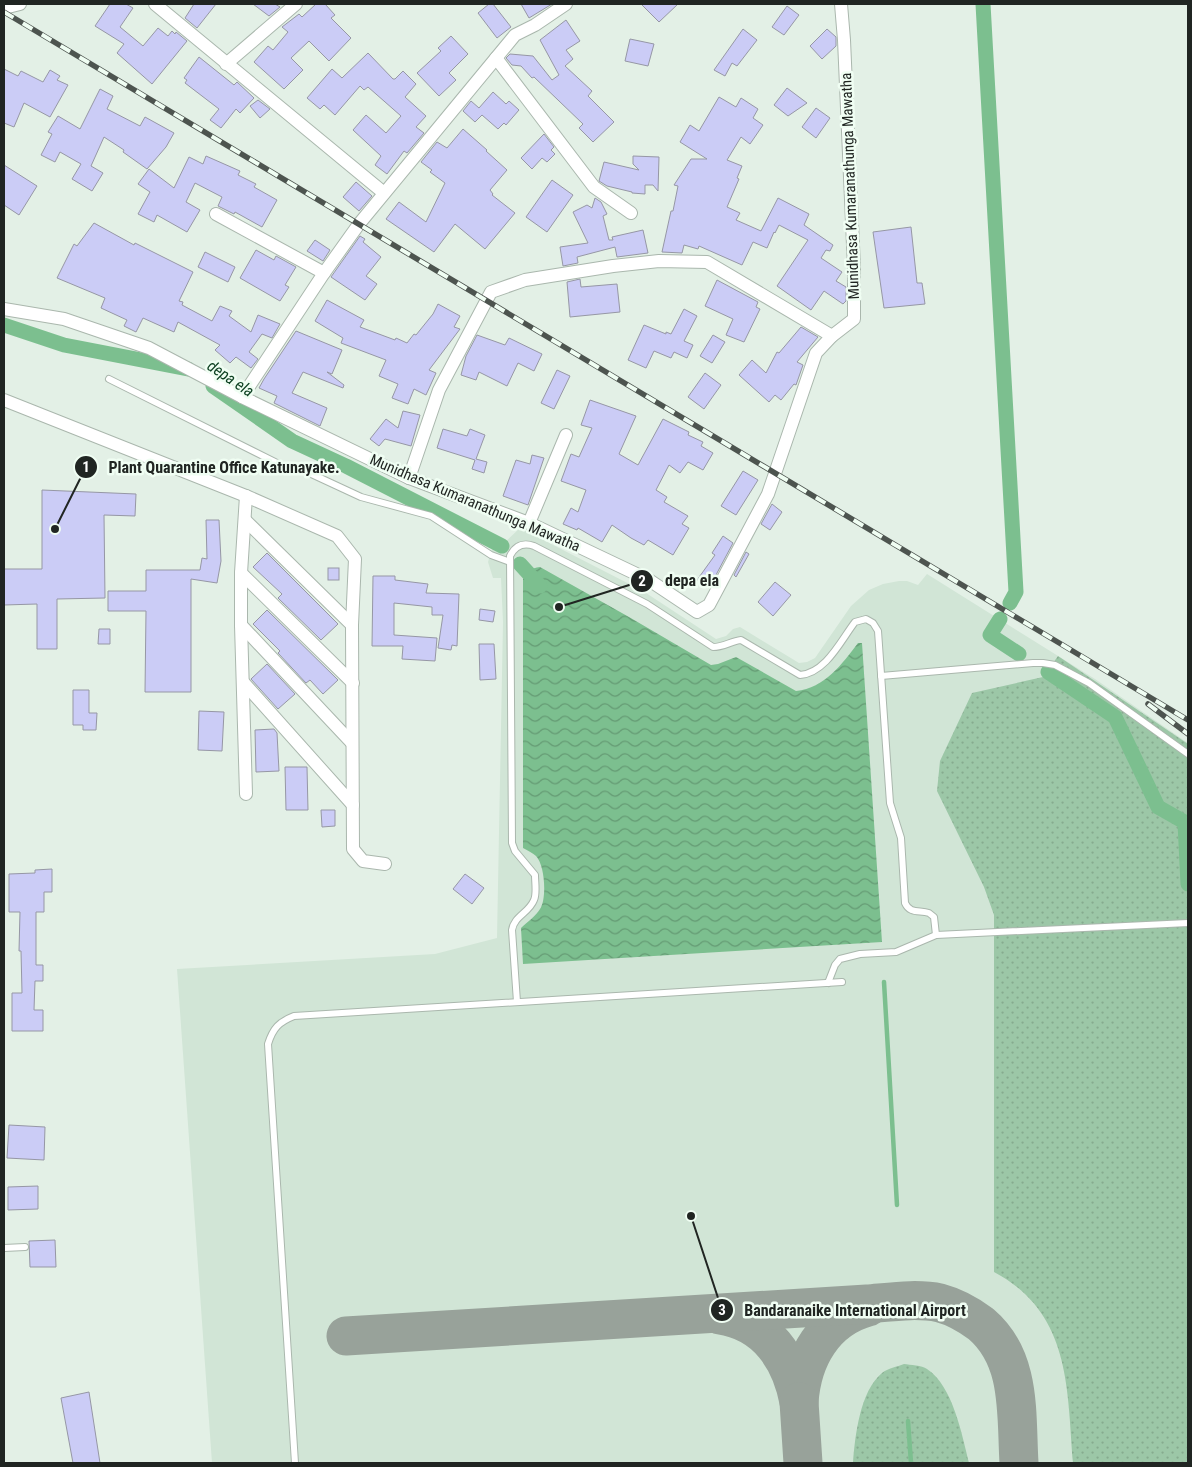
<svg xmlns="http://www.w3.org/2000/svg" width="1192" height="1467" font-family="'Roboto Condensed',sans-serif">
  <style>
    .built { fill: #d1e5d6 }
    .grass { fill: url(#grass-dots) }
    .water { fill: url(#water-waves) }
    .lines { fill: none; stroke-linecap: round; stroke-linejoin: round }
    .stream { stroke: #7cbf8f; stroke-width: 4.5 }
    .canal { stroke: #7cbf8f; stroke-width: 15 }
    .taxiway { stroke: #98a29a; stroke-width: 39 }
    .building { fill: #cbccf6; stroke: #9697a5 }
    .service-casing { stroke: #aab7ad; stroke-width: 8 }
    .minor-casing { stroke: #aab7ad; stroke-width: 14 }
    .service { stroke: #fff; stroke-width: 6 }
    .minor { stroke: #fff; stroke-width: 12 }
    .rail-casing { stroke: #4d544f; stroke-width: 5.5 }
    .rail { stroke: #f0fef3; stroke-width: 4; stroke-dasharray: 11; stroke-linecap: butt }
    .labels { text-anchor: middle; stroke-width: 5; stroke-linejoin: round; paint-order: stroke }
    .street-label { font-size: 15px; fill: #202522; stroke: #f0fef3 }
    .water-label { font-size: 16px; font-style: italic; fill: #0f4223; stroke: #f0fef3 }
    .leader { fill: none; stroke: #202522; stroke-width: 2 }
    .callout-dot { fill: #202522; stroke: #f0fef3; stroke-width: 2 }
    .mark-label { font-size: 15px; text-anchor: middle; font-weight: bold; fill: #fff }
    .callout-label { font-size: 16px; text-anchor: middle; font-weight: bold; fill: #202522; stroke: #f0fef3; stroke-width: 5; stroke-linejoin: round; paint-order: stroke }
  </style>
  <defs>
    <pattern id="grass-dots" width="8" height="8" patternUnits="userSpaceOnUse" patternTransform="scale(1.25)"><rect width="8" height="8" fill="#9cc7a7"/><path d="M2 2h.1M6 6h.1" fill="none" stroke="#86ab8f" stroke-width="1.8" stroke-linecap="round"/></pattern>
    <pattern id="water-waves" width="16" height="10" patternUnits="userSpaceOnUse" patternTransform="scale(1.25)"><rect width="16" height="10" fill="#7cbf8f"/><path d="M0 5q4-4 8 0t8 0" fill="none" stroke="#659b74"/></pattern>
  </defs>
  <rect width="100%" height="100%" fill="#e3f0e6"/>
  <!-- built -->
  <polygon class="built" points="520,528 643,591 716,639 726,636 733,629 740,627 799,663 807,662 815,658 851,606 869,590 883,584 899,581 907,581 918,585 927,574 1095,679 1188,743 1188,1463 212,1463 177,969 435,954 497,938 503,622 501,578 493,578 488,562 493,546 502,545"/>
  <!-- grass -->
  <g class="grass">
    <path d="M1058 656 1188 744V1463H1073C1067 1388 1071 1313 994 1272V915L984 887 937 791 940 761 972 693 1043 677Z"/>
    <path d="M904 1364C910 1365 922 1365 927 1369 953 1386 962 1435 969 1463H853C855 1436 860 1391 882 1373 888 1368 897 1367 904 1364Z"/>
  </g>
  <!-- water -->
  <path class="water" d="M540 567 629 617 711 665 718 664 736 657 796 691C825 688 842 664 858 643H862L882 942 523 964 521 928C527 922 536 916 540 909 547 899 545 865 536 856 533 853 528 851 523 848V579C527 571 531 568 540 567Z"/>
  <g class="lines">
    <!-- stream -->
    <g class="stream">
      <polyline points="884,982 897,1205"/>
      <polyline points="908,1421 911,1463"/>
    </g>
    <!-- canal -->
    <g class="canal">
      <polyline points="983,4 1016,592 1010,603"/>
      <polyline points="4,325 64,345 188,369"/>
      <polyline points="213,386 292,441 346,466 502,546"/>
      <polyline points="520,564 540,586"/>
      <polyline points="1000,619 990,635 1019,654"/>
      <polyline points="1048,672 1115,717 1158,807 1188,824"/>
      <polyline points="1185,823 1188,884"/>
    </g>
    <!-- taxiway -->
    <g class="taxiway">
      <path d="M720 1315C767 1322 791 1359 799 1402 802 1358 824 1319 868 1307"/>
      <path d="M346 1336 867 1304C891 1302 917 1298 940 1303 955 1307 969 1315 981 1324 1022 1359 1016 1414 1019 1463"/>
      <polyline points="799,1402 803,1463"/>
    </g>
  </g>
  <!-- building -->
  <g class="building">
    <polygon points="110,4 126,4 133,8 120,27 143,46 158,28 168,36 172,31 175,34 176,32 187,41 152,84 117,53 124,44 95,26"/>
    <polygon points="194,4 216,4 197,28 185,18"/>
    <polygon points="253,4 275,4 280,7 269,16"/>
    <polygon points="316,4 325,4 335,15 331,18 351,38 329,61 309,41 291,58 303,70 284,89 254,62 268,46 273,50 288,32 282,27 299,14 302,17"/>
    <polygon points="489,4 493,4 511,27 497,38 478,13"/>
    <polygon points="521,4 552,4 529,18"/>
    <polygon points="641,4 678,4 659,22"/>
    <polygon points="787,6 799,15 784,35 772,27"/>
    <polygon points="566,20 580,41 566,50 573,59 565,66 592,91 588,96 614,122 593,142 579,128 583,124 534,77 532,78 521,66 512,65 506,58 510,54 533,56 552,80 559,75 540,40"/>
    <polygon points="743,29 757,40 737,66 732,63 725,76 714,70"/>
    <polygon points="827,29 836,37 836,46 822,59 810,46"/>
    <polygon points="451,36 468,54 449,73 456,80 439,96 417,73 441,51 438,48"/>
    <polygon points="630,39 654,44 648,66 625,61"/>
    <polygon points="368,53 393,79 395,79 403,71 416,84 405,97 426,116 416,127 424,133 407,153 404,151 387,174 375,165 381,156 353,130 366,115 386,133 401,116 368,87 364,90 360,86 335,115 324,105 320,109 307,98 332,69 342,78"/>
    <polygon points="199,57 234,85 237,82 254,98 240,113 236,109 221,128 210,120 219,109 185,83 187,80 184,78"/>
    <polygon points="4,69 18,76 21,71 43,82 50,70 60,76 57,80 68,85 50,117 24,103 14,127 4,123"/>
    <polygon points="787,88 807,103 788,116 774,105"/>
    <polygon points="100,89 113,96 107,109 140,126 145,117 174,133 166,147 147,169 123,152 124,150 104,137 91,166 103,173 92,191 72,179 81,164 60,152 55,162 41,155 52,134 48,132 58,116 80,129"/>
    <polygon points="493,92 506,104 509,101 519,110 506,125 504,123 498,129 482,115 475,122 463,111 471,101 479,108"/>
    <polygon points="719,97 736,107 741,98 758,109 753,118 763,125 750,144 741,137 727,160 742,166 737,178 739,179 727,207 740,213 736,220 761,231 778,198 809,214 804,225 833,245 830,251 826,250 821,258 842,272 836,281 846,287 846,301 843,304 824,291 811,310 777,286 808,240 779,225 775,233 774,232 767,248 753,242 742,265 699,246 698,249 684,245 682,253 662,252 671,211 673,211 678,186 674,185 691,159 707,159 680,142 690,125 699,131"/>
    <polygon points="258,100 270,109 260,118 250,106"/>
    <polygon points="816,108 830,118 816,138 802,127"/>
    <polygon points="463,129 487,150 486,151 507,170 490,190 493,194 492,195 515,213 485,249 455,224 434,252 386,219 399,202 426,222 445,183 430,172 432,170 421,162 437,142 447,148"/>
    <polygon points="544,134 554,147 551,150 555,154 547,162 542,158 532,169 521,158"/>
    <polygon points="206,156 240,171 238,175 256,184 254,187 277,200 262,227 235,212 234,214 218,206 222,197 195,183 186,202 200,210 187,232 157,215 154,222 138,214 150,192 138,184 149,169 174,188 189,157 203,164"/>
    <polygon points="633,156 659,157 658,191 653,185 645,185 645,194 632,193 632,192 607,186 599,181 604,162 639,170 633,164"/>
    <polygon points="4,165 37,186 19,215 4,205"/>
    <polygon points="552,180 573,195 547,232 526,217"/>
    <polygon points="356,182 372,196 359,211 343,197"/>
    <polygon points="595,198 601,202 607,214 603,216 609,240 613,240 612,237 643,230 648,253 617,257 615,247 577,257 578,263 563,266 560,247 588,243 573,212 587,205 592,208"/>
    <polygon points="94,223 134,245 135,243 193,272 179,301 183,302 182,305 212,321 220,306 232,311 229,316 251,332 258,315 280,324 272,338 262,334 249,352 258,359 251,368 236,357 230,363 215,350 220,345 178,322 174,332 143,318 136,332 124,326 127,320 101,308 105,298 57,278 74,244 77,246"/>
    <polygon points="911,227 917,283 922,283 925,304 884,308 873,232"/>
    <polygon points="360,236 365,239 363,242 381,257 366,276 377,284 365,300 331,277"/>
    <polygon points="315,240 330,250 323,261 307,251"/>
    <polygon points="256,250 274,260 276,256 296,267 285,285 289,287 280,301 240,278"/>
    <polygon points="205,252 235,267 228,282 198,267"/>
    <polygon points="580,279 581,287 617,284 620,312 570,317 567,282"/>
    <polygon points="717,280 758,302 756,307 760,309 744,342 726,335 733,319 705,306"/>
    <polygon points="327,300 364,320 360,327 395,340 396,338 407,343 414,334 416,335 433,314 438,304 460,316 454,327 460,329 429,370 436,373 426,395 414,389 408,404 392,398 398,384 379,376 386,360 341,343 343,338 315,321"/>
    <polygon points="684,309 697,316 684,341 693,345 687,358 674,352 671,358 654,351 646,368 628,360 644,325 666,334 666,332 671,334"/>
    <polygon points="801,327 818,337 797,362 803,365 796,385 794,384 781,400 775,395 769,402 739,375 752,360 766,373 777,352 779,353"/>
    <polygon points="296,331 342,350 332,374 327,372 344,385 343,388 303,372 292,393 327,408 320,426 274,403 277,396 259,388 264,379"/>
    <polygon points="477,335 505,345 509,338 542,354 534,371 518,363 507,386 479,372 476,380 461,375 466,356"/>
    <polygon points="713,335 725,342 712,363 700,356"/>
    <polygon points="557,370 570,376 554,409 541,403"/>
    <polygon points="705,373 721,385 704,409 688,397"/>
    <polygon points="590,400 636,416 619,454 638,465 663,419 689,432 688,435 703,442 701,446 713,453 703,470 688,462 680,473 669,465 656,490 667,497 664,502 688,516 682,524 689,528 673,555 648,540 644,545 631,538 612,525 602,542 578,528 577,530 563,524 571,508 578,512 586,490 561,481 571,454 579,457 592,428 581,425"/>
    <polygon points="403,411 420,415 411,446 385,439 379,446 370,439 386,419 398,428"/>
    <polygon points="443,429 467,436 470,429 485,435 476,459 487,462 484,473 472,469 475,460 437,448"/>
    <polygon points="532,455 544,458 528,505 503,496 516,460 530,464"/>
    <polygon points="743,471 758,480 736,515 721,506"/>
    <polygon points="42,490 136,494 135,516 104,515 105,598 57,599 57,649 37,649 37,604 4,605 4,569 42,569"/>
    <polygon points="772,504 782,512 770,530 761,524"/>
    <polygon points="206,520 219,520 221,561 217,583 191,579 191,692 145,692 146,611 108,611 108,591 146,591 146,570 200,570 202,558 207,559"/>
    <polygon points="723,536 733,543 709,588 697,580 715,555 712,553"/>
    <polygon points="746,552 749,554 736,577 734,575"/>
    <polygon points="267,553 338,624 321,640 278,598 282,594 253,567"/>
    <rect x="328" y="568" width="11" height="12"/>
    <polygon points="373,576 395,576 395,580 428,584 426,593 459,594 457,646 452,645 451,650 438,648 443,615 432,615 432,607 394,603 394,635 437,638 435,661 402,659 403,646 372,646"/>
    <polygon points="775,582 791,595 773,616 758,602"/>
    <polygon points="480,609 495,611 493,622 479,620"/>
    <polygon points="267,610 338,680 323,694 310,680 306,683 278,653 280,651 253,624"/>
    <polygon points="99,629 110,629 110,644 98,644"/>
    <polygon points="479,644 494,644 496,679 480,680"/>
    <polygon points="267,664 295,694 278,709 251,679"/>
    <polygon points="73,690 89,690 89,713 97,713 96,730 83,730 83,725 73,725"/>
    <polygon points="199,711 224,712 222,751 198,750"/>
    <polygon points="274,729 277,733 279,771 256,772 255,730"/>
    <polygon points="285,767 307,767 308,810 286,810"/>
    <polygon points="321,810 335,810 335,826 322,827"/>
    <polygon points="52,869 52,892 44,892 44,912 36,912 36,965 43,965 43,981 35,981 34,1010 43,1010 43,1031 12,1031 12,993 22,993 21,951 19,951 20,912 9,912 9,874 35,873 35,870"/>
    <polygon points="465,874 484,888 472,904 453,889"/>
    <polygon points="9,1125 45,1127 44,1160 7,1158"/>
    <polygon points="38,1186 38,1209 8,1210 8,1187"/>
    <polygon points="55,1240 56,1267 30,1267 29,1241"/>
    <polygon points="89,1392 100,1463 73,1463 61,1398"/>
  </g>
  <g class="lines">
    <defs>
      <g id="service">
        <polyline points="109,379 283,466 305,471 361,497 431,516 491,555 510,562"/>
        <polyline points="881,676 1033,663 1043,663 1055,665 1089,683 1188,754"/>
        <polyline points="828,983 835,965 840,959 860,954 896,952 936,935 1188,923"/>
        <path d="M517 1002 512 930C514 916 529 913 534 900 537 894 535 883 535 875L515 851 512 843 510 556C515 546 523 542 534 546L647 604 713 647C724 647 731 641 741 640L800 675C826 673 841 640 855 622L866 619 873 623 878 631 890 803 901 838 905 903C910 914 919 910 929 913L934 917 936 935"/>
        <polyline points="4,1248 25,1247"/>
        <path d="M295 1463 268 1044C273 1028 279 1022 294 1016L842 982"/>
      </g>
      <g id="minor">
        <polyline points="4,4 8,7 20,4"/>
        <polyline points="155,4 384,193"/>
        <polyline points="496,58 594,187 631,213"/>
        <polyline points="226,64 296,4"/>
        <polyline points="216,214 324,273"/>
        <polyline points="4,309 64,319 149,348 242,397 409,478 529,523 649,580 697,612 709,605 768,494 816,353 832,336 854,319 854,268 844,40 841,4"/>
        <polyline points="242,397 324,273 359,224 515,35 535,25 566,4"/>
        <polyline points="4,400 246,496 337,536 355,559 352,625 353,849 363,861 385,864"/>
        <polyline points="409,478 439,390 491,292 525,280 613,266 659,261 707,262 832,336"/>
        <polyline points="246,521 352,625"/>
        <polyline points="529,523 566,435"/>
        <polyline points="241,573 353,683"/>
        <polyline points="241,625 352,743"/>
        <polyline points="243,682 353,805"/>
        <polyline points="246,794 241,625 241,573 246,496"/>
      </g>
    </defs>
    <!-- service casing -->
    <use href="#service" class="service-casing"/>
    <!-- minor casing -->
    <use href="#minor" class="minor-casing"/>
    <!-- service -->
    <use href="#service" class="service"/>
    <!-- minor -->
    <use href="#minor" class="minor"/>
    <defs>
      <g id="rail">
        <polyline points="4,12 1188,720"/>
        <polyline points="1148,704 1188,734"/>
      </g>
    </defs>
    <!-- rail casing -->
    <use href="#rail" class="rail-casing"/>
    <!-- rail -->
    <use href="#rail" class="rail"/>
  </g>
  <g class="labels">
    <!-- street labels -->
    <g class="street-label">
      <text transform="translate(850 186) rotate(-92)" y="5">Munidhasa Kumaranathunga Mawatha</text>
      <text transform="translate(475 503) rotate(23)" y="5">Munidhasa Kumaranathunga Mawatha</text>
    </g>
    <!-- water labels -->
    <g class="water-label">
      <text transform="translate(231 378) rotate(34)" y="6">depa ela</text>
    </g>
  </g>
  <!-- callouts -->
  <path class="leader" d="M55 529L86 467M559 607L642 581M691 1216L722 1310"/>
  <g class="callout-dot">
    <circle cx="55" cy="529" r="5"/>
    <circle cx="559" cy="607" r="5"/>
    <circle cx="691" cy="1216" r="5"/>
    <circle cx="86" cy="467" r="12"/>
    <circle cx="642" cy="581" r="12"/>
    <circle cx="722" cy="1310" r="12"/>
  </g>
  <g class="mark-label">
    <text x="86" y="472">1</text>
    <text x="642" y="586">2</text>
    <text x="722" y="1315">3</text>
  </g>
  <g class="callout-label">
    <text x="224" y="473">Plant Quarantine Office Katunayake.</text>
    <text x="692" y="586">depa ela</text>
    <text x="855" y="1316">Bandaranaike International Airport</text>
  </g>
  <!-- border -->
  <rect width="1192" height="1467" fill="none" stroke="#202522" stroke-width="10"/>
</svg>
